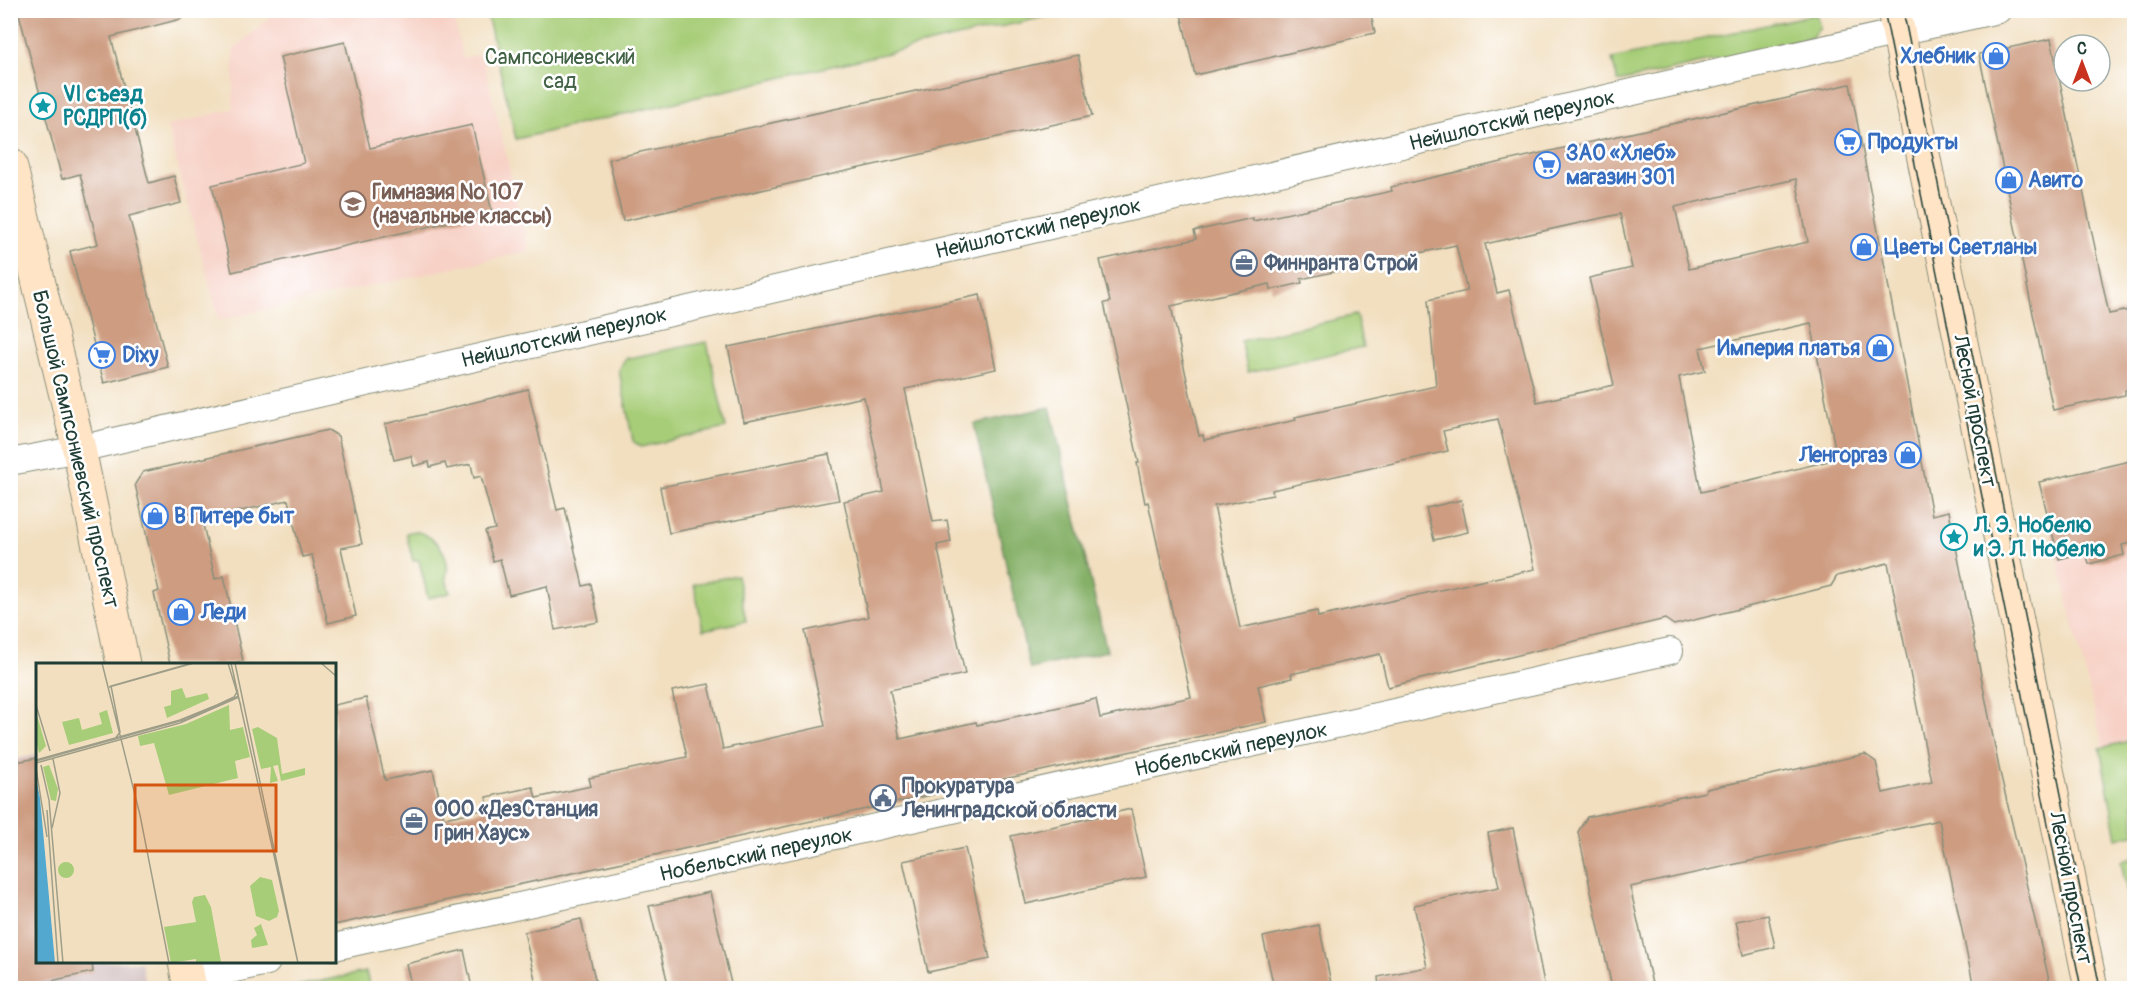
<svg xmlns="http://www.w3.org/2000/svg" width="2145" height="999" font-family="Pangolin,sans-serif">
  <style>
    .built { fill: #f7d1c6 }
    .industrial { fill: #d2bfbf }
    .green { fill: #a7cd78; stroke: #638556; stroke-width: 1.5 }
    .forest { fill: #85b068; stroke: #52764e; stroke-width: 1.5 }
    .building { fill: #cd9c81; fill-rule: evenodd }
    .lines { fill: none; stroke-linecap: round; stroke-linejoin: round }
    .minor-casing { stroke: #888e7a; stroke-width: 28 }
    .secondary-casing { stroke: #888e7a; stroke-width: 35 }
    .minor { stroke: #fff; stroke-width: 26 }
    .secondary { stroke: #ffe4c6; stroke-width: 33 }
    .tram { stroke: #1f3d34; stroke-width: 1.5 }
    .labels { text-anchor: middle; stroke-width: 5; stroke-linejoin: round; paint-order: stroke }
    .shop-label { font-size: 21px; font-weight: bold; fill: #366cbe; stroke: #fff; text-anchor: start }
    .park-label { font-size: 21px; fill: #416145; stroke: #fff }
    .culture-label { font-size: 21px; font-weight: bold; fill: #0d838f; stroke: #fff; text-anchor: start }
    .street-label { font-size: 21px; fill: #1f3d34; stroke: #fff }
    .education-label { font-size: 21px; font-weight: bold; fill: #785e54; stroke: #fff; text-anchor: start }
    .service-label { font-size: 21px; font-weight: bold; fill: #4e5e75; stroke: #fff; text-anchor: start }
    .inset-road { fill: none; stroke: #9e9e88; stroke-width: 1.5 }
    .view { fill: #d45610; fill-opacity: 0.15; stroke: #d45610; stroke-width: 3 }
    .inset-edge { fill: none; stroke: #1f3d34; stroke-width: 3 }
  </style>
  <rect width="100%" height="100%" fill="#fff"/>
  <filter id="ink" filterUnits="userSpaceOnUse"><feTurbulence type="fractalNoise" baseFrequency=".0167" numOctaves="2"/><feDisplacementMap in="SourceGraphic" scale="12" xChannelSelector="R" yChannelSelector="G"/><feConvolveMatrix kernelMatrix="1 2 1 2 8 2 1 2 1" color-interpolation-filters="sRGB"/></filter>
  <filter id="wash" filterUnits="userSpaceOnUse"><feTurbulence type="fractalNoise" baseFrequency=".008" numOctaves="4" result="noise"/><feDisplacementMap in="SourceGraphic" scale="24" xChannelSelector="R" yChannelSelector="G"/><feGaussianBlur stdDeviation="1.35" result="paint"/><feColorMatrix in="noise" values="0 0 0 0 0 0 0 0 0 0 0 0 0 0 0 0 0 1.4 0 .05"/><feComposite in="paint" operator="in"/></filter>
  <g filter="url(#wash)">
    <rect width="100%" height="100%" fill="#f2dfc0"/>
    <!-- built -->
    <g class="built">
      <polygon points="267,11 452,11 463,58 482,54 529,251 219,320 167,126 233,109 234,49 269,18"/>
      <polygon points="2134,460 2134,740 2100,748 2103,746 2039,482"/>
    </g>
    <!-- industrial -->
    <polygon class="industrial" points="37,755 38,962 141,962 146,988 11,988 11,760"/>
    <!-- green -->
    <g class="green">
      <polygon points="486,10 1070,10 1070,11 516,139"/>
      <polygon points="1816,14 1820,27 1811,38 1618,82 1612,59"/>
      <polygon points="1356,315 1363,347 1248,372 1241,341"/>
      <polygon points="707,342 726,428 641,447 633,441 619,370 625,359"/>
      <path d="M415 531C431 535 445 547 447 564 448 569 446 574 446 579 447 584 449 589 450 593L428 598 419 560 413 561 406 533Z"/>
      <polygon points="737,575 746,621 703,630 694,584"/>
      <polygon points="2134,740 2134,835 2117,838 2100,748"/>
      <polygon points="2134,858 2134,928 2121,861"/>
      <polygon points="366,972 370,988 287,988"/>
    </g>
    <!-- forest -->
    <polygon class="forest" points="1050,407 1107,651 1030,669 974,424"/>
    <g id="blocks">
      <!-- building -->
      <g class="building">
        <polygon points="18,10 180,10 181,19 111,37 149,183 174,176 181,203 129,216 168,367 104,383 70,251 98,244 80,174 62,179"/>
        <polygon points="1180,10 1370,10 1375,33 1195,75"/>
        <polygon points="2051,39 2109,314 2134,309 2134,388 2125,390 2125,395 2053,410 1979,54"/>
        <polygon points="345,42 370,148 472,125 492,212 232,272 212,185 304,163 280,57"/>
        <polygon points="1078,55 1092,116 623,221 609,159"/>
        <path d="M1850 84 1932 515 1949 511 1999 768 2051 988H1974L1939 820 1630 887 1653 988H1612L1578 832 1587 817 1705 792 1707 789 1865 754 1876 762 1883 793 1932 782 1888 563 1837 576 1831 586 1743 608 1674 625 1665 619 1388 687 1380 654 1291 674 1292 678 1258 686 1266 722 334 925V705L366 698 385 780 433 770 444 818 488 809 486 797 533 787 536 798 591 786 589 778 687 757 672 691 709 684 723 749 825 726 805 631 868 617 844 501 884 492 864 397 744 422 728 347 980 295 996 369 905 389 933 522 947 520 951 542 937 545 965 674 890 690 900 739 976 722 977 725 1096 699 1100 718 1191 697 1148 502 1145 503 1137 463H1139L1104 303 1110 302 1100 260 1196 239 1194 231 1253 218V221L1392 191 1391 187 1408 183ZM1796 179 1808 242 1689 269 1675 207ZM1620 214 1632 268 1589 278 1614 385 1537 402 1509 290 1497 293 1485 244ZM1456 245 1467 291 1428 300 1436 386 1295 417 1296 420 1204 440 1203 435 1199 436 1171 306 1270 284 1271 290 1302 283 1301 279ZM1811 323 1837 459 1701 492 1679 377 1705 371 1700 348ZM1498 419 1535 569 1318 617 1317 611 1240 628 1214 506 1273 495 1272 490 1448 451 1443 431Z"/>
        <polygon points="528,389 557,510 565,508 583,586 591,584 599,622 555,630 547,586 509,595 500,559 493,561 485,531 495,529 481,476 474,478 471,464 447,469 445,463 430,467 429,462 414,466 411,456 394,460 385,424"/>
        <polygon points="328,430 338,436 362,544 341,548 356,616 328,623 312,555 302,557 288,500 202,520 215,579 224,576 243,661 227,664 170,664 154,593 159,591 135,484 143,472"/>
        <polygon points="829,454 839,500 669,533 660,487"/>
        <polygon points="2134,460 2134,542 2122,545 2124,555 2089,564 2086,552 2059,559 2039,482"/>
        <polygon points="1461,500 1468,532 1434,540 1426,508"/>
        <polygon points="38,758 38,962 92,962 93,972 18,988 10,988 10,763"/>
        <polygon points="1131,809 1146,877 1026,904 1011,836"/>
        <polygon points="1513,828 1545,988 1379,988 1378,977 1427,967 1414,905 1499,887 1488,833"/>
        <polygon points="965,848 990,959 928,972 903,861"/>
        <polygon points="710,892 732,988 669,988 649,906"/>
        <polygon points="1768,915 1775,947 1743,955 1736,921"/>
        <polygon points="581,919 597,988 537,988 524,932"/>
        <polygon points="1319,925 1332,988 1274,988 1263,937"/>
        <polygon points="464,950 472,988 412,988 406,964"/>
      </g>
    </g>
  </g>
  <g filter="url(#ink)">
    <use href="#blocks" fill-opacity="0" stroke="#888e7a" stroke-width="1.5"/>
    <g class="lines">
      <defs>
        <g id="minor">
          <polyline points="10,462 79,449 1746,66 1998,10"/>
          <polyline points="334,947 1670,651"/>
          <polyline points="188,979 267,962"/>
        </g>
        <g id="secondary">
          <polyline points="1894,10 2091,988"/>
          <polyline points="10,164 79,449 123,664"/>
          <polyline points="185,962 190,988"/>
        </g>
      </defs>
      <!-- minor casing -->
      <use href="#minor" class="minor-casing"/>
      <!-- secondary casing -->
      <use href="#secondary" class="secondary-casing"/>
      <!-- minor -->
      <use href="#minor" class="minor"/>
      <!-- secondary -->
      <use href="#secondary" class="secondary"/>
      <!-- tram -->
      <g class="tram">
        <polyline points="1884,10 2081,988"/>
        <polyline points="1903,10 2100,988"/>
      </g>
    </g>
  </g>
  <!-- icons -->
  <defs>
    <symbol id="shop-ring" viewBox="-11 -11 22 22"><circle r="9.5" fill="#fff" stroke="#3f7fe0" stroke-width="1.5"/><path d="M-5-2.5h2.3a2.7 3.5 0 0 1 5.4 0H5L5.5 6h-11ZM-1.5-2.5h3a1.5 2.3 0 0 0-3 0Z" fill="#3f7fe0"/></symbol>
    <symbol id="sight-ring" viewBox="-11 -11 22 22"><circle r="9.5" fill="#fff" stroke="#0f9aa8" stroke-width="1.5"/><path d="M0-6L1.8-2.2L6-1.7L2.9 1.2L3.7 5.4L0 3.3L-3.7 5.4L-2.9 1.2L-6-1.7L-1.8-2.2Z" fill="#0f9aa8"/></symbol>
    <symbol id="supermarket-ring" viewBox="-11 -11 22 22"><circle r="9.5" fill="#fff" stroke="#3f7fe0" stroke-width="1.5"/><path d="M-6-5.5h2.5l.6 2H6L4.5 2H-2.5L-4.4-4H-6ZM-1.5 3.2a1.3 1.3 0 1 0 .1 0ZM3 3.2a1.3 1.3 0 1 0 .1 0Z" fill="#3f7fe0"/></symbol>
    <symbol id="school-ring" viewBox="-11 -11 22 22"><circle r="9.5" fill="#fff" stroke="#8d6e63" stroke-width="1.5"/><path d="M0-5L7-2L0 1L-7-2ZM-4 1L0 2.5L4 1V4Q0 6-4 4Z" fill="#8d6e63"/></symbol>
    <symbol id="office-ring" viewBox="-11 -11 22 22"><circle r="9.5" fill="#fff" stroke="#5c6f8a" stroke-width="1.5"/><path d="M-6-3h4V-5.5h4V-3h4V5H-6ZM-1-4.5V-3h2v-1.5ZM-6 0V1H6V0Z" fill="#5c6f8a"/></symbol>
    <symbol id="civic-ring" viewBox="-11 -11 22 22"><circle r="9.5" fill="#fff" stroke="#5c6f8a" stroke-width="1.5"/><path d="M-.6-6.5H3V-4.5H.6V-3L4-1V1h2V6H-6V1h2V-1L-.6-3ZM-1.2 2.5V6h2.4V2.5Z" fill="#5c6f8a"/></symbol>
  </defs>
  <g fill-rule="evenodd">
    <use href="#shop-ring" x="1981" y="41" width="30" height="30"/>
    <use href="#sight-ring" x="28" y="91" width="30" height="30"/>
    <use href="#supermarket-ring" x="1833" y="127" width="30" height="30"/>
    <use href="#supermarket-ring" x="1532" y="150" width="30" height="30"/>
    <use href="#shop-ring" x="1994" y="165" width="30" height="30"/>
    <use href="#school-ring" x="338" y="189" width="30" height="30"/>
    <use href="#shop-ring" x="1849" y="232" width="30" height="30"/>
    <use href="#office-ring" x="1229" y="248" width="30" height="30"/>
    <use href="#shop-ring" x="1865" y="333" width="30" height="30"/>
    <use href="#supermarket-ring" x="87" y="340" width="30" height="30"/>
    <use href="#shop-ring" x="1893" y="440" width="30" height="30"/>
    <use href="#shop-ring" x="140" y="501" width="30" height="30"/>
    <use href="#sight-ring" x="1939" y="522" width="30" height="30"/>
    <use href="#shop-ring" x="166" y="597" width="30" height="30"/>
    <use href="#civic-ring" x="868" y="783" width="30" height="30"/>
    <use href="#office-ring" x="399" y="806" width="30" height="30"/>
  </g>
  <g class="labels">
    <!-- shop labels -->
    <g class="shop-label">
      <text x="1976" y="63" text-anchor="end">Хлебник</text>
      <text x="1868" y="149">Продукты</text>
      <text x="1566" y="160">ЗАО «Хлеб»<tspan x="1566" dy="24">магазин 301</tspan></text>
      <text x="2028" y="187">Авито</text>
      <text x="1884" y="254">Цветы Светланы</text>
      <text x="1860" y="355" text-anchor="end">Империя платья</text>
      <text x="122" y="362">Dixy</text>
      <text x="1888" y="462" text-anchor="end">Ленгоргаз</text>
      <text x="174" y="523">В Питере быт</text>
      <text x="201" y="619">Леди</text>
    </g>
    <!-- park labels -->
    <g class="park-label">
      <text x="560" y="64">Сампсониевский<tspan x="560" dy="24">сад</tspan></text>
    </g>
    <!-- culture labels -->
    <g class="culture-label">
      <text x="63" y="101">VI съезд<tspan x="63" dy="24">РСДРП(б)</tspan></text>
      <text x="1974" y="532">Л. Э. Нобелю<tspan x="1974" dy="24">и Э. Л. Нобелю</tspan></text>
    </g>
    <!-- street labels -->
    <g class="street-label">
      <text transform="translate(1512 120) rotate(-13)" y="7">Нейшлотский переулок</text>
      <text transform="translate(1038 228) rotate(-13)" y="7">Нейшлотский переулок</text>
      <text transform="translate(564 337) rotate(-13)" y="7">Нейшлотский переулок</text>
      <text transform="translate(1975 411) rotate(79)" y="7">Лесной проспект</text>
      <text transform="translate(76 449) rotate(77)" y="7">Большой Сампсониевский проспект</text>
      <text transform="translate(1231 749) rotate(-12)" y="7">Нобельский переулок</text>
      <text transform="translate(756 854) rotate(-12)" y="7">Нобельский переулок</text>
      <text transform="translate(2071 888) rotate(79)" y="7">Лесной проспект</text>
    </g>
    <!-- education labels -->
    <g class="education-label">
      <text x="372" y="199">Гимназия № 107<tspan x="372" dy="24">(начальные классы)</tspan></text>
    </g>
    <!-- service labels -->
    <g class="service-label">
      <text x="1264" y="270">Финнранта Строй</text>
      <text x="902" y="793">Прокуратура<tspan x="902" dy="24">Ленинградской области</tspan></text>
      <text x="434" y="816">ООО «ДезСтанция<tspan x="434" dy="24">Грин Хаус»</tspan></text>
    </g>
  </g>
  <!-- overview -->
  <g transform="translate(36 663)">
    <rect width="300" height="300" fill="#f2dfc0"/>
    <path d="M146 25 150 35 171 30 173 36 131 55 128 44 135 42V28ZM193 42 194 67 207 64 214 94 199 98 202 115 133 132 118 80 104 83 102 73 150 61ZM71 47 77 70 33 82 26 59 43 55 46 67 66 61 63 50ZM0 49 10 83 3 90 0 78ZM222 64 241 75 246 111 269 105V112L245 118 242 102 237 103 242 118 234 120 235 104 225 106 216 66ZM13 102 22 126 20 138 15 137 7 104ZM22 207a8 8 0 1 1 16 0a8 8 0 1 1-16 0ZM224 214 236 217 243 248 241 254 233 258 220 253 214 223ZM169 232 175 244 185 299 160 300V296L135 300 128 264 160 259 156 239 158 234ZM225 261 232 282 216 285 215 277 221 272 218 265Z" fill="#a7cd78"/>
    <path d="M0 115 4 135 19 300H0Z" fill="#53a8cf"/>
    <path class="inset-road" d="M66 0 104 152 133 300M192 0 205 43M195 0 262 300M199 0 262 300M285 0 300 13M73 24 158 0M0 42 14 88M79 76 84 69 75 23 156 0M0 97 144 57 203 33M0 98 151 56 198 34 202 27M0 100 144 60 203 34M5 102 13 137 27 300M0 105 11 174M11 147 22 300M16 165 24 130 17 96"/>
    <path class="view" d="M99 122H240V188H99Z"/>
    <rect width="300" height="300" class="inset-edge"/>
  </g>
  <!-- margin -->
  <rect width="2145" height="999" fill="none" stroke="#fff" stroke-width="36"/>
  <!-- north arrow -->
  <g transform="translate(2082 63)"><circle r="28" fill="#ffffff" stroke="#a5b1ae" stroke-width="1.5"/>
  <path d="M0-4.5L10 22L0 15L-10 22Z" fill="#c8321e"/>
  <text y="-9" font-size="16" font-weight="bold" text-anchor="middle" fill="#1f3d34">С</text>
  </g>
</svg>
